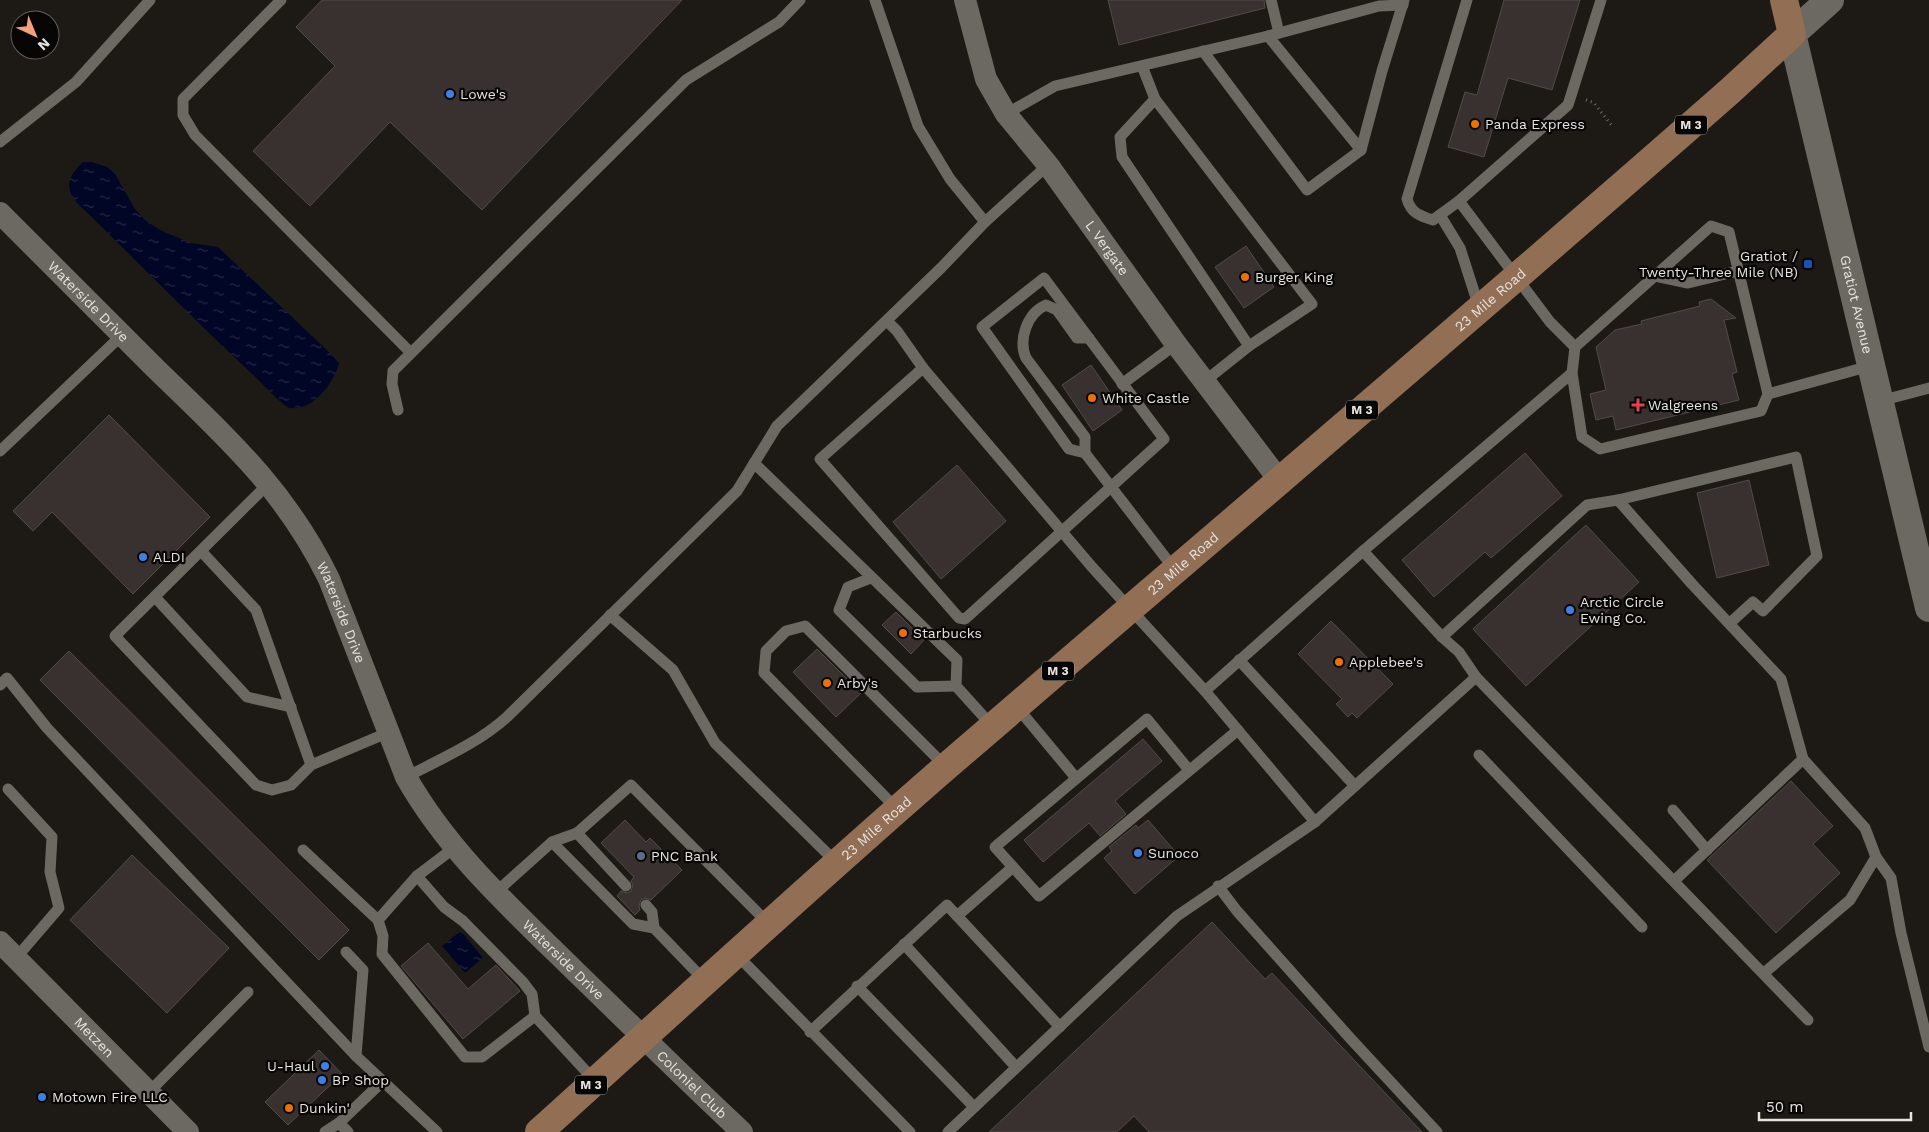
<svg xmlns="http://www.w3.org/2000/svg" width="1929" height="1132" font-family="'Work Sans',sans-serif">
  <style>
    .water { fill: url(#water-ripples) }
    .building { fill: #38312f; stroke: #524b48 }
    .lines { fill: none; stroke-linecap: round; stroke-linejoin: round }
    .path { stroke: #706d69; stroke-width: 3; stroke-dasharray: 1 4; stroke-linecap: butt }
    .service { stroke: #6c6862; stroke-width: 11 }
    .minor { stroke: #6c6862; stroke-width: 22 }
    .secondary { stroke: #6c6862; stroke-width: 28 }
    .primary { stroke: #916e54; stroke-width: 28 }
    .shop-dot { fill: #3f7fe0; stroke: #070604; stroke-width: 2 }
    .food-dot { fill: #e8710a; stroke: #070604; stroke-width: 2 }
    .transit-dot { fill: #1a4fb4; stroke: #070604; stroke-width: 2 }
    .health-dot { fill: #e0444e; stroke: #070604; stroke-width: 2 }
    .service-dot { fill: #5c6f8a; stroke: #070604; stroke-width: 2 }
    .labels { text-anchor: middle; stroke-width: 4.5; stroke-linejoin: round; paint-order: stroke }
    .shield { fill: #070604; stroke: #a3a19e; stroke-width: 1 }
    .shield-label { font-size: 12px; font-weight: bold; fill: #e6e4e0 }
    .poi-label { font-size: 14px; fill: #e6e4e0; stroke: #070604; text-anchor: start }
    .street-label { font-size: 14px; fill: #e6e4e0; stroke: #070604 }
  </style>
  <defs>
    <pattern id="water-ripples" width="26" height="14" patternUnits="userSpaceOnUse" patternTransform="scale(1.25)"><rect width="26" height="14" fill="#010526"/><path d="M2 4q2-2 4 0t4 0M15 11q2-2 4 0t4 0" fill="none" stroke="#262945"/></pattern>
  </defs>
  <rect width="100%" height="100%" fill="#1d1a15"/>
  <!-- water -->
  <g class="water">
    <path d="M83 162H92L107 167 115 174 135 209 145 220 160 230 191 243 218 247 332 355 339 363C335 381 313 412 290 408 282 406 259 380 251 373 192 318 135 259 77 203 64 187 68 176 83 162Z"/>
    <polygon points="461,931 483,958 465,973 442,946"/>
  </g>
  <!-- building -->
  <g class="building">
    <polygon points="322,0 682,0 482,210 390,122 310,206 253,151 335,66 296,27"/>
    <polygon points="1108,0 1264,0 1265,8 1119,45"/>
    <polygon points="1504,0 1580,0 1552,90 1508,78 1484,157 1448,147 1465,92 1477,95"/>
    <polygon points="1246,246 1274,287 1244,308 1215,267"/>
    <polygon points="1711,299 1736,318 1724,320 1737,372 1732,374 1739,400 1616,430 1613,416 1596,420 1590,394 1606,390 1596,347 1615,330 1642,324 1641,321 1700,306 1699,302"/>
    <polygon points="1091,365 1122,410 1093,431 1062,385"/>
    <polygon points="109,415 210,517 133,594 52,512 33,531 13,511"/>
    <polygon points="1525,453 1562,496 1491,558 1485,552 1434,597 1402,560"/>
    <polygon points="957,465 1006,521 941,579 893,522"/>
    <polygon points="1749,480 1769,565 1717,578 1697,493"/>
    <polygon points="1586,525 1639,582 1526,686 1473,629"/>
    <polygon points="896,612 924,640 911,654 882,625"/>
    <polygon points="1331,621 1393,684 1357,718 1352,713 1348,717 1336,704 1342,699 1298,654"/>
    <polygon points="817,649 861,693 836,717 793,672"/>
    <polygon points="69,651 349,930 319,960 40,680"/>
    <polygon points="1143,739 1162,761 1115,801 1126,814 1100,836 1089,823 1043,862 1024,840"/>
    <polygon points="1791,781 1833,826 1813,844 1840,873 1776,933 1707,860"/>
    <polygon points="625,820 646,842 650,838 682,870 651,900 645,898 641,900 639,906 640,910 635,915 617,896 621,891 627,893 631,891 633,885 631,881 634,877 601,843"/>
    <polygon points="1148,820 1179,856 1135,894 1104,858 1112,851 1109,847 1136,825 1138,828"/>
    <polygon points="132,855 229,948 167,1013 70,920"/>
    <polygon points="1212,922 1265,979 1272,973 1422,1132 1149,1132 1134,1116 1117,1132 989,1132"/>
    <polygon points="428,943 468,989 496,965 520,991 463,1039 401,966"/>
    <polygon points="319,1050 342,1074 288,1125 265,1102"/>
  </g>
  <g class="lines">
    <!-- path -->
    <polyline class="path" points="1586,100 1594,103 1613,127"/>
    <!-- service -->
    <g class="service">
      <polyline points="281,0 183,99 183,115 195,135 411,353"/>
      <polyline points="875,0 918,126 950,179 985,222"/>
      <polyline points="1271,0 1279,33"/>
      <path d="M1467 0 1407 199C1411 213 1420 216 1433 220L1459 201 1568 105 1601 0"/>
      <polyline points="1268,36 1361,150"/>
      <polyline points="1203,51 1307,190 1361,150 1382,71 1404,0"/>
      <polyline points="1142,66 1155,99 1312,304 1249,346 1205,381"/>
      <polyline points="1155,99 1120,137 1122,157 1249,346"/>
      <polyline points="1006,114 1055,86 1268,36 1379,6 1403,5"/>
      <polyline points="0,142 76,82 150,0"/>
      <polyline points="1459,201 1550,322 1575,347 1572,373 1582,437 1600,449 1761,411 1768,394 1729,232 1711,226 1575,347"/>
      <polyline points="1440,215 1460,248 1479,307"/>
      <polyline points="1655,276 1688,283 1738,271"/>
      <polyline points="887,321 897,331 923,368"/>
      <polyline points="1122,384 1176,344"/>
      <polyline points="1768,394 1870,366"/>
      <polyline points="1880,401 1929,388"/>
      <polyline points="398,410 392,384 393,371 686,80 779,22 800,0"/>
      <polyline points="0,451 122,335"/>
      <path d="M1085 453V437L1026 358C1018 340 1027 313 1046 305L1057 310 1077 338H1089"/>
      <polyline points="754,463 957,660 956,686 993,727"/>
      <polyline points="269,483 115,636 256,785 272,790 291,785 311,765 387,733"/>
      <polyline points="1618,500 1796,457 1817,556 1763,611 1753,602 1730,623"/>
      <polyline points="201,551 256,610 311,765"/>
      <polyline points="1363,551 1442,637 1459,652 1476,677 1808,1020"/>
      <path d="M1175 570 1085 453 1069 449 982 327 1044 278 1164 439C1098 499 1032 559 965 619L959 618 820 459 923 368 1092 567 1205 691 1315 822"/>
      <polyline points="871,578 848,587 839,610 917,687 956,686"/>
      <polyline points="155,597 247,697 291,707"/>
      <polyline points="610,615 673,670 715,743 837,863"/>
      <polyline points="1442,637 1587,505 1618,500 1692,584 1781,679 1803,759 1865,828 1876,857 1891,878 1901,933 1929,1047"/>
      <polyline points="1239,660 1355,786"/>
      <polyline points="0,685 7,678 47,728 356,1056"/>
      <polyline points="1205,691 1363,551 1572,373"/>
      <polyline points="1017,707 1076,778"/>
      <polyline points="1479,755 1642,927"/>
      <path d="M406 777C441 759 478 743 507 717L737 491 777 426 941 268 985 222 1048 165"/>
      <polyline points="8,789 52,837 50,872 59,908 16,958"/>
      <polyline points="897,809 764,673 766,651 786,631 805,626 946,767"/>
      <polyline points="1673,810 1707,850"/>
      <polyline points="577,833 626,886"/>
      <polyline points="552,842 633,924 654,928 705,981"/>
      <polyline points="454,848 417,876 378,920 383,936 382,954 465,1057 482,1057 535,1016 595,1081"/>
      <polyline points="303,850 378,920"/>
      <polyline points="1013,867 1039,896 1238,730"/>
      <polyline points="417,876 444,907 463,921 523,982 532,994 535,1016"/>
      <polyline points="1675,880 1803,759"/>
      <polyline points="1218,886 1237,911 1350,1038 1437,1132"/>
      <polyline points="495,893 552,842 577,833 631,785 769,924"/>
      <polyline points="646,905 652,912 654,928"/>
      <polyline points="957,916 1013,867 995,847 1147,719 1189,770"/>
      <polyline points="904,944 1016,1067"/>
      <polyline points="346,952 363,970 356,1056 437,1132"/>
      <polyline points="736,954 910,1132"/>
      <polyline points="1764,973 1850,900 1876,857"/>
      <polyline points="857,986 974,1107"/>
      <polyline points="810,1032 947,905 1060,1027"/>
      <polyline points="149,1092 248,992"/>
      <polyline points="339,1123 383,1081"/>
      <polyline points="325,1132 339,1123 348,1132"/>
      <polyline points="948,1132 1177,916 1315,822 1476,677"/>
    </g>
    <!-- minor -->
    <g class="minor">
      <path id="s1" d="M965 0 986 79 1006 114 1048 165 1176 344 1280 481"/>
      <path id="s2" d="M0 213C52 265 104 317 156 369 226 437 285 489 329 579L406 777C449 853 513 910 575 971 630 1024 685 1079 742 1132"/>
      <path id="s3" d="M0 942 188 1132"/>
    </g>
    <!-- secondary -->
    <path class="secondary" id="s4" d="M1830 0 1792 34 1929 608"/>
    <!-- primary -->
    <path class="primary" id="s5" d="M539 1132C674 1010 809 886 947 766 1208 541 1471 319 1730 91L1792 34 1784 0"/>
  </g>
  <!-- markers -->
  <g class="shop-dot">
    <circle cx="450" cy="94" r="5"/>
    <circle cx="143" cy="557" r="5"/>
    <circle cx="1570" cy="610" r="5"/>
    <circle cx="1138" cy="853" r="5"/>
    <circle cx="325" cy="1066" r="5"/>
    <circle cx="322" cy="1080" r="5"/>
    <circle cx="42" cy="1097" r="5"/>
  </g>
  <g class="food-dot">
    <circle cx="1475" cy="124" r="5"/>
    <circle cx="1245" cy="277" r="5"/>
    <circle cx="1092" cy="398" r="5"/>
    <circle cx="903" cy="633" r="5"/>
    <circle cx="1339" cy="662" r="5"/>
    <circle cx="827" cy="683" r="5"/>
    <circle cx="289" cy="1108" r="5"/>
  </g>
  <rect class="transit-dot" x="1803" y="259" width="10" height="10" rx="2.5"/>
  <path class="health-dot" d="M1635.5 397.5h5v5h5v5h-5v5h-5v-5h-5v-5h5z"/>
  <circle class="service-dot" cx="641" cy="856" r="5"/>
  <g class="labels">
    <!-- shield labels -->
    <g class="shield">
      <rect x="1675" y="115.5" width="32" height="19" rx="4"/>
      <rect x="1346" y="400.5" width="32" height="19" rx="4"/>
      <rect x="1042" y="661.5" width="32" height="19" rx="4"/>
      <rect x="575" y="1075.5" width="32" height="19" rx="4"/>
    </g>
    <g class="shield-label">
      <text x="1691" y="129">M 3</text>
      <text x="1362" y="414">M 3</text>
      <text x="1058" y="675">M 3</text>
      <text x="591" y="1089">M 3</text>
    </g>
    <!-- poi labels -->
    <g class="poi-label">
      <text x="460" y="99">Lowe's</text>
      <text x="1485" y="129">Panda Express</text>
      <text x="1798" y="261" text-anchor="end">Gratiot /<tspan x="1798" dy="16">Twenty-Three Mile (NB)</tspan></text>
      <text x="1255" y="282">Burger King</text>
      <text x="1102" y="403">White Castle</text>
      <text x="1648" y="410">Walgreens</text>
      <text x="153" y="562">ALDI</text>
      <text x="1580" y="607">Arctic Circle<tspan x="1580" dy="16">Ewing Co.</tspan></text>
      <text x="913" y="638">Starbucks</text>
      <text x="1349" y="667">Applebee's</text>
      <text x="837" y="688">Arby's</text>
      <text x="1148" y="858">Sunoco</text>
      <text x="651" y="861">PNC Bank</text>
      <text x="315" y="1071" text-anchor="end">U-Haul</text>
      <text x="332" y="1085">BP Shop</text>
      <text x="52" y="1102">Motown Fire LLC</text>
      <text x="299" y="1113">Dunkin'</text>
    </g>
    <!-- street labels -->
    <g class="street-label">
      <text dy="5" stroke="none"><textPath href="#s1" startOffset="290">L Vergate</textPath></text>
      <text dy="5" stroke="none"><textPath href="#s5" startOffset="1264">23 Mile Road</textPath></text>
      <text dy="5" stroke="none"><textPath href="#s2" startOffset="125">Waterside Drive</textPath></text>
      <text dy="5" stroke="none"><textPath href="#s4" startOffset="329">Gratiot Avenue</textPath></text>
      <text dy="5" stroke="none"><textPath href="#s5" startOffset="859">23 Mile Road</textPath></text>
      <text dy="5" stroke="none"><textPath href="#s2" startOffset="530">Waterside Drive</textPath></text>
      <text dy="5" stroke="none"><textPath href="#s5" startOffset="454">23 Mile Road</textPath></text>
      <text dy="5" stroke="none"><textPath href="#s2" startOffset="949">Waterside Drive</textPath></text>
      <text dy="5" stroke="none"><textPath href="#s3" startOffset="134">Metzen</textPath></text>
      <text dy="5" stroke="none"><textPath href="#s2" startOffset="1128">Coloniel Club</textPath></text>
    </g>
  </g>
  <!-- north arrow -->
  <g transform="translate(35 35) rotate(136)"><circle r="24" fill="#070604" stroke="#605f5c"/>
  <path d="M0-4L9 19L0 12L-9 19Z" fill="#f2a17e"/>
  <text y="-8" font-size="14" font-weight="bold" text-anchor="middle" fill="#e6e4e0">N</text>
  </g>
  <!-- scale -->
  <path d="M1759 1112v8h152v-8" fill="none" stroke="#e6e4e0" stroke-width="2.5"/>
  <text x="1766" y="1112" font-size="15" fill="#e6e4e0" stroke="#070604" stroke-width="4" paint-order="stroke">50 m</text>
</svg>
